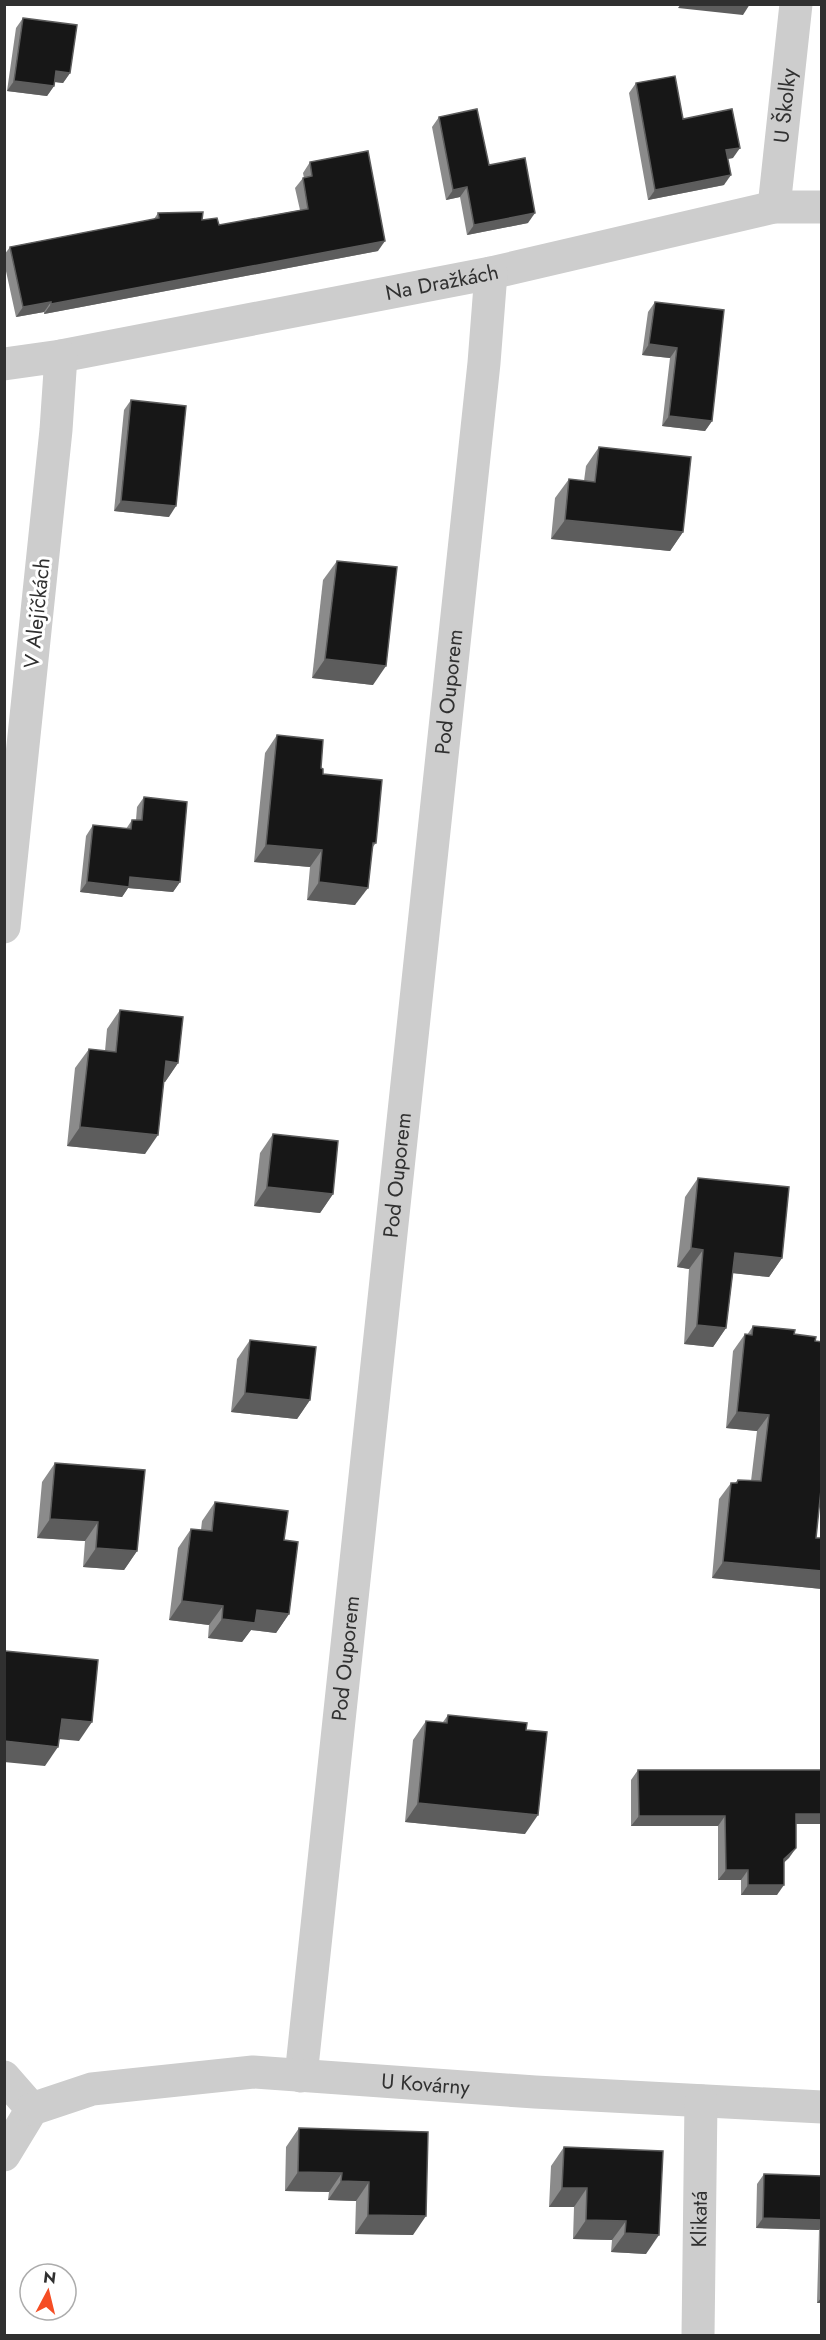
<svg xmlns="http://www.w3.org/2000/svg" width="826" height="2340" font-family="Jost,sans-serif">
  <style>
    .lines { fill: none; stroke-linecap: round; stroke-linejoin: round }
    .street { stroke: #cdcdcd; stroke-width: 33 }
    .wall { fill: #8b8b8b }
    .shaded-wall { fill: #5d5d5d }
    .building { fill: #171717; stroke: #5d5d5d; stroke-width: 1.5 }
    .labels { text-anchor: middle; stroke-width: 6; stroke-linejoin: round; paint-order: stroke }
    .street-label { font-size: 21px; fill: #303030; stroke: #fff }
  </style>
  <rect width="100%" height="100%" fill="#fff"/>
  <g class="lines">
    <!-- street -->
    <g class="street">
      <path id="s1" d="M774 207 796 4"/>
      <path id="s2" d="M61 356 491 273 774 207H822"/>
      <polyline points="4,364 61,356 56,430 4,927"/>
      <path id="s3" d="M301 2076 484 363 491 273"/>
      <polyline points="4,2077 32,2109 4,2155"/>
      <path id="s4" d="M32 2109 92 2089 253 2072 535 2092 822 2107"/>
      <path id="s5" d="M698 2336 701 2101"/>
    </g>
  </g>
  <!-- wall -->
  <g class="wall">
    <polygon points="23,18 70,73 63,83 54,82 54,86 47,96 7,91 16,28"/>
    <polygon points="636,83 733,158 728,159 724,185 648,200 629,93"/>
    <polygon points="439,117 489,165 528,223 467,235 460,197 446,200 432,127"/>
    <polygon points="310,162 378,251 44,314 44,312 16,317 4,262 4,255 10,247 154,219 158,213 202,220 219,225 300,210 295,188 303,178 304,178 303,173"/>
    <polygon points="655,302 712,421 705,431 662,426 670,358 642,355 648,312"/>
    <polygon points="131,400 169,517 114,511 124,410"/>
    <polygon points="599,447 683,532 670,551 551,539 555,498 569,479 584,481 586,466"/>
    <polygon points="337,561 373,685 312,678 323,580"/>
    <polygon points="277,735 321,768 323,774 376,843 372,848 355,905 307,900 310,867 254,862 265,753"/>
    <polygon points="144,797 180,882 173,892 128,888 122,897 80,892 86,836 93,825 126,829 132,820 136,820 137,807"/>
    <polygon points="120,1010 178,1063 165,1082 163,1082 145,1154 67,1146 75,1068 89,1049 105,1051 107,1029"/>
    <polygon points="273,1134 333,1194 320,1213 254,1206 260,1153"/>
    <polygon points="698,1178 782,1258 769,1277 733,1273 726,1328 713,1347 684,1344 689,1269 677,1267 685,1197"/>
    <polygon points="753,1326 794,1334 816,1538 822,1538 822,1589 712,1578 719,1499 731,1483 735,1483 738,1480 751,1481 757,1431 726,1428 733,1351 745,1334 747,1335"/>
    <polygon points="250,1340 310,1400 297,1419 231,1412 237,1359"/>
    <polygon points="55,1463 137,1551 124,1570 83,1567 85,1541 37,1538 42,1482"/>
    <polygon points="215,1502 284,1540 289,1614 276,1633 251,1630 242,1642 208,1638 209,1625 169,1620 178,1548 191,1529 201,1530 202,1521"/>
    <polygon points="448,1715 526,1730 525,1834 405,1822 413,1740 426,1721 443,1722"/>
    <polygon points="638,1770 822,1770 822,1821 820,1824 796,1824 796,1848 784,1862 777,1895 741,1895 741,1880 718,1880 718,1826 631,1826 631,1780"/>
    <polygon points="299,2128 428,2132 413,2235 355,2234 356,2201 328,2200 329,2192 285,2191 286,2147"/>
    <polygon points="564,2147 663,2151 646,2254 611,2252 612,2240 573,2239 574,2207 549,2207 551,2166"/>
    <polygon points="764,2174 822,2176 822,2303 817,2303 819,2230 756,2228 757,2184"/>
  </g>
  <!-- shaded-wall -->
  <g class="shaded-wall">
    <polygon points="681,4 750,4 743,15 678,8"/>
    <polygon points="56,71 70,73 63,83 48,81"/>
    <polygon points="14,81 54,86 47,96 7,91"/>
    <polygon points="740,148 733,158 719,160 726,150"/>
    <polygon points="731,175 724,185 648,200 655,190"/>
    <polygon points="467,187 460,197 446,200 453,190"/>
    <polygon points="535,213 528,223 467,235 474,225"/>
    <polygon points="385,241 378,251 44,314 51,304"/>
    <polygon points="51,302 44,312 16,317 23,307"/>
    <polygon points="649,344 677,348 670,358 642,355"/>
    <polygon points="669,416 712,421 705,431 662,426"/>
    <polygon points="121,501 176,506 169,517 114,511"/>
    <polygon points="565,520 683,532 670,551 551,539"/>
    <polygon points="325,659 386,666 373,685 312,678"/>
    <polygon points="266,845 322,850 310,867 254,862"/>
    <polygon points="130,877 180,882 173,892 128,888 122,897 80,892 87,882"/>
    <polygon points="319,882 368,888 355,905 307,900"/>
    <polygon points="166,1061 178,1063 165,1082 152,1080"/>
    <polygon points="80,1127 158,1135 145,1154 67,1146"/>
    <polygon points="267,1187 333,1194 320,1213 254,1206"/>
    <polygon points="691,1248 703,1250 689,1269 677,1267"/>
    <polygon points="735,1253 782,1258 769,1277 722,1272"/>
    <polygon points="697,1325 726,1328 713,1347 684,1344"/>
    <polygon points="245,1393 310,1400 297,1419 231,1412"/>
    <polygon points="737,1412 769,1415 757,1431 726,1428"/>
    <polygon points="50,1519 98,1522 85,1541 37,1538"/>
    <polygon points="96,1548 137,1551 124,1570 83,1567"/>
    <polygon points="723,1562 822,1571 822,1589 712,1578"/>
    <polygon points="182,1601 223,1606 209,1625 169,1620"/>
    <polygon points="257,1610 289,1614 276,1633 251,1630 242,1642 208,1638 222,1619"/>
    <polygon points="62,1719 92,1722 79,1741 48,1738"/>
    <polygon points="4,1741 58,1747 45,1766 4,1762"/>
    <polygon points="418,1803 538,1815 525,1834 405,1822"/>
    <polygon points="796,1814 822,1814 822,1821 820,1824 789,1824"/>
    <polygon points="639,1816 725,1816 718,1826 631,1826"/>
    <polygon points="796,1848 789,1858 777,1869 784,1859"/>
    <polygon points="726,1870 748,1870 741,1880 718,1880"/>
    <polygon points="748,1885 784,1885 777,1895 741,1895"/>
    <polygon points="298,2172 342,2173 329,2192 285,2191"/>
    <polygon points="341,2181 369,2182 356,2201 328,2200"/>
    <polygon points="562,2188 587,2188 574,2207 549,2207"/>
    <polygon points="368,2215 426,2216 413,2235 355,2234"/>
    <polygon points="763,2218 822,2220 822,2226 819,2230 756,2228"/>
    <polygon points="586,2220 626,2221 612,2240 573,2239"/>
    <polygon points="625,2233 659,2235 646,2254 611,2252"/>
    <polygon points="822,2297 822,2303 817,2303"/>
  </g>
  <!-- building -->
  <g class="building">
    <polygon points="23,18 77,25 70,73 56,71 54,86 14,81"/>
    <polygon points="675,76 683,119 732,109 740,148 726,150 731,175 655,190 636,83"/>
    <polygon points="477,109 489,165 525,158 535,213 474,225 467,187 453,190 439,117"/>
    <polygon points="368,151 385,241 51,304 51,302 23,307 10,247 159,218 158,213 203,212 202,220 217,218 219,225 308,209 303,178 312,176 310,162"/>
    <polygon points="655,302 724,310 712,421 669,416 677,348 649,344"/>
    <polygon points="131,400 186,406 176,506 121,501"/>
    <polygon points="599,447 691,457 683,532 565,520 569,479 595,482"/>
    <polygon points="337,561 397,567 386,666 325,659"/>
    <polygon points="277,735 323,740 321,768 323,769 323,774 382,780 376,843 373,843 368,888 319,882 322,850 266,845"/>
    <polygon points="144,797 187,802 180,882 130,877 129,887 87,882 93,825 131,829 132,820 142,820"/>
    <polygon points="120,1010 183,1017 178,1063 166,1061 158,1135 80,1127 89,1049 116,1052"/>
    <polygon points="273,1134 338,1141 333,1194 267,1187"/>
    <polygon points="698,1178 789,1187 782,1258 735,1253 726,1328 697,1325 703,1250 691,1248"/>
    <polygon points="753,1326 795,1330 794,1334 816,1337 815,1341 822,1342 822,1480 816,1538 822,1538 822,1571 723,1562 731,1483 737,1483 738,1480 761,1481 769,1415 737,1412 745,1334 752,1335"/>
    <polygon points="250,1340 316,1347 310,1400 245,1393"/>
    <polygon points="55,1463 145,1470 137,1551 96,1548 98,1522 50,1519"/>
    <polygon points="215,1502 288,1511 284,1540 298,1542 289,1614 257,1610 255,1623 222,1619 223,1606 182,1601 191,1529 212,1531"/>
    <polygon points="5,1651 98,1660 92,1722 62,1719 58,1747 4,1741"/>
    <polygon points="448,1715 527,1723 526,1730 547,1732 538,1815 418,1803 426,1721 447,1723"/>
    <polygon points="638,1770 822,1770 822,1814 796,1814 796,1848 784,1859 784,1885 748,1885 748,1870 726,1870 725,1816 639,1816"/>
    <polygon points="299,2128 428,2132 426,2216 368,2215 369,2182 341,2181 342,2173 298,2172"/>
    <polygon points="564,2147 663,2151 659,2235 625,2233 626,2221 586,2220 587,2188 562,2188"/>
    <polygon points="764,2174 822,2176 822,2220 763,2218"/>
  </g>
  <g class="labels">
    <!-- street labels -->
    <g class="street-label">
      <text dy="7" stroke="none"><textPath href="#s1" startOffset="102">U Školky</textPath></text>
      <text dy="7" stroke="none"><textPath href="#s2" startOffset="388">Na Dražkách</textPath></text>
      <text transform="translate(37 613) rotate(-84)" y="7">V Alejíčkách</text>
      <text dy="7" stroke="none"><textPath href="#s3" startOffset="1392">Pod Ouporem</textPath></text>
      <text dy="7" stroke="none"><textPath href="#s3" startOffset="906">Pod Ouporem</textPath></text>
      <text dy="7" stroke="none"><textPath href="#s3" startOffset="420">Pod Ouporem</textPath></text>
      <text dy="7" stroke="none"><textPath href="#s4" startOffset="398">U Kovárny</textPath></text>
      <text dy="7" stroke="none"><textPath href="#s5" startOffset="117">Klikatá</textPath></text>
    </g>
  </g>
  <!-- border -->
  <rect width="826" height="2340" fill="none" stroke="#303030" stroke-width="12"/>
  <!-- north arrow -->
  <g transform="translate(48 2292) rotate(7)"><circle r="28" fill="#ffffff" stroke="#acacac" stroke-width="1.5"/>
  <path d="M0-4.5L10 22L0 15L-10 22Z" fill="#f54d24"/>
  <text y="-9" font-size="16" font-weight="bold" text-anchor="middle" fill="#303030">N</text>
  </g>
</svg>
